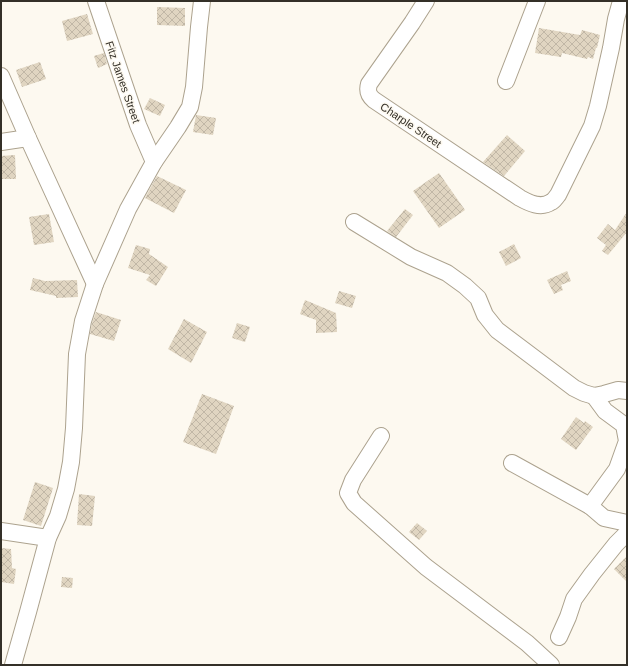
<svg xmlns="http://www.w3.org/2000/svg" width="628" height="666" font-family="Helvetica,sans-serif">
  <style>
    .building { fill: url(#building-cross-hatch) }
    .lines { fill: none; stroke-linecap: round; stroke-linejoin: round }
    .minor-casing { stroke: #aca28e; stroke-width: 18 }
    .minor { stroke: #fff; stroke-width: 16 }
    .labels { text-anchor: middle; stroke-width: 3; stroke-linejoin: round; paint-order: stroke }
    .street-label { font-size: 11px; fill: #343028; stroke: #fdf9f0 }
  </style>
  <defs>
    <pattern id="building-cross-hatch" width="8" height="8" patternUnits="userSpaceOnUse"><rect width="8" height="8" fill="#e0d5c1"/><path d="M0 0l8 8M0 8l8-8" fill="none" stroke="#c1b7a6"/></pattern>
  </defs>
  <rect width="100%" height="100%" fill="#fdf9f0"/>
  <!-- building -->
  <g class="building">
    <polygon points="157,7 185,8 185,26 157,25"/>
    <polygon points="87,14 93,34 67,41 62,21"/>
    <polygon points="539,28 580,35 582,30 600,35 597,48 596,48 593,59 588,57 587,59 562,53 561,57 535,53"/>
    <polygon points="104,53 107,64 98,68 94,56"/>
    <polygon points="40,62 46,79 22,87 16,70"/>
    <polygon points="150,98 165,105 160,116 144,109"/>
    <polygon points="196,115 216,118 213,135 193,132"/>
    <polygon points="507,135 525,151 504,176 483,162"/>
    <polygon points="15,155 16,179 1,179 1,156"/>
    <polygon points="439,173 465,210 439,228 413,191"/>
    <polygon points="157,176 186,190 174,213 145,198"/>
    <polygon points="405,209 413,215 396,237 387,231"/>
    <polygon points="627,212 627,232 608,255 602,251 606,245 597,238 608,224 615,230"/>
    <polygon points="49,214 54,242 34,245 29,217"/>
    <polygon points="514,244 521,258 506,266 499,252"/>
    <polygon points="136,245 150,249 149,254 168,267 156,286 146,280 150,275 128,268"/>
    <polygon points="567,271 571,281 561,285 563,290 554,294 547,280"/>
    <polygon points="33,278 45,281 77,280 78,297 56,298 56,296 30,290"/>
    <polygon points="339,291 356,296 352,308 335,303"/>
    <polygon points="305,300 336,313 337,332 316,333 316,320 300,314"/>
    <polygon points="96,312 121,320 114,341 90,334 92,323"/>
    <polygon points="184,319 207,332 191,363 168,349"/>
    <polygon points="237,323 250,327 245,342 232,338"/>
    <polygon points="202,394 234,406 216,454 183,442"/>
    <polygon points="576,417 584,423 585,421 593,427 576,450 561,439"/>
    <polygon points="35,482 53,488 41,526 23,520"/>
    <polygon points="79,494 95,496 92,526 77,525"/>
    <polygon points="417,523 427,531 419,540 409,532"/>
    <polygon points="1,548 11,549 12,568 16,569 14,584 1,582"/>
    <polygon points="627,556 627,582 614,569"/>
    <polygon points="62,577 73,578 72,588 61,587"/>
  </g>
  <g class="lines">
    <defs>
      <g id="minor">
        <polyline points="96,1 138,125 154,162"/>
        <path d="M426 1 412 23 369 84C367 91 368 95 374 100L520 198C529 203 541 209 551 202 554 201 556 197 558 195L592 126 598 106 611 48 616 19 621 1"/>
        <polyline points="1,76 28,138 95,284"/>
        <polyline points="506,81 537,1"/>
        <polyline points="1,142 28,138"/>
        <polyline points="354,222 411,257 447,273 465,286 478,298 485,315 497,330 574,388 584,393 594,396 604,394 618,390 627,391"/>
        <polyline points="381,436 353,480 348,493 354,503 426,567 527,643 551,665"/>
        <polyline points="512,463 590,506 604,518 627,523"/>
        <polyline points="590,506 617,469 627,441 624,425 605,411 594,396"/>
        <polyline points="1,531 48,538"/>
        <polyline points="559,637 568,617 574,599 592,574 616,544 627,533"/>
        <polyline points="13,665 28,612 48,538 58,516 66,489 71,462 74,428 77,354 83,321 95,284 128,209 154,162 178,127 190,107 194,87 199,27 202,1"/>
      </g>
    </defs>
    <!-- minor casing -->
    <use href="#minor" class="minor-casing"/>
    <!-- minor -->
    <use href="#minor" class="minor"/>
  </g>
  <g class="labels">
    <!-- street labels -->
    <g class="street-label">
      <text transform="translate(123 82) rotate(71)" y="4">Fitz James Street</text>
      <text transform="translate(411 125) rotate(34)" y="4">Charple Street</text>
    </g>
  </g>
  <!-- border -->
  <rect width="628" height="666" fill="none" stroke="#343028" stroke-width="4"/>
</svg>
